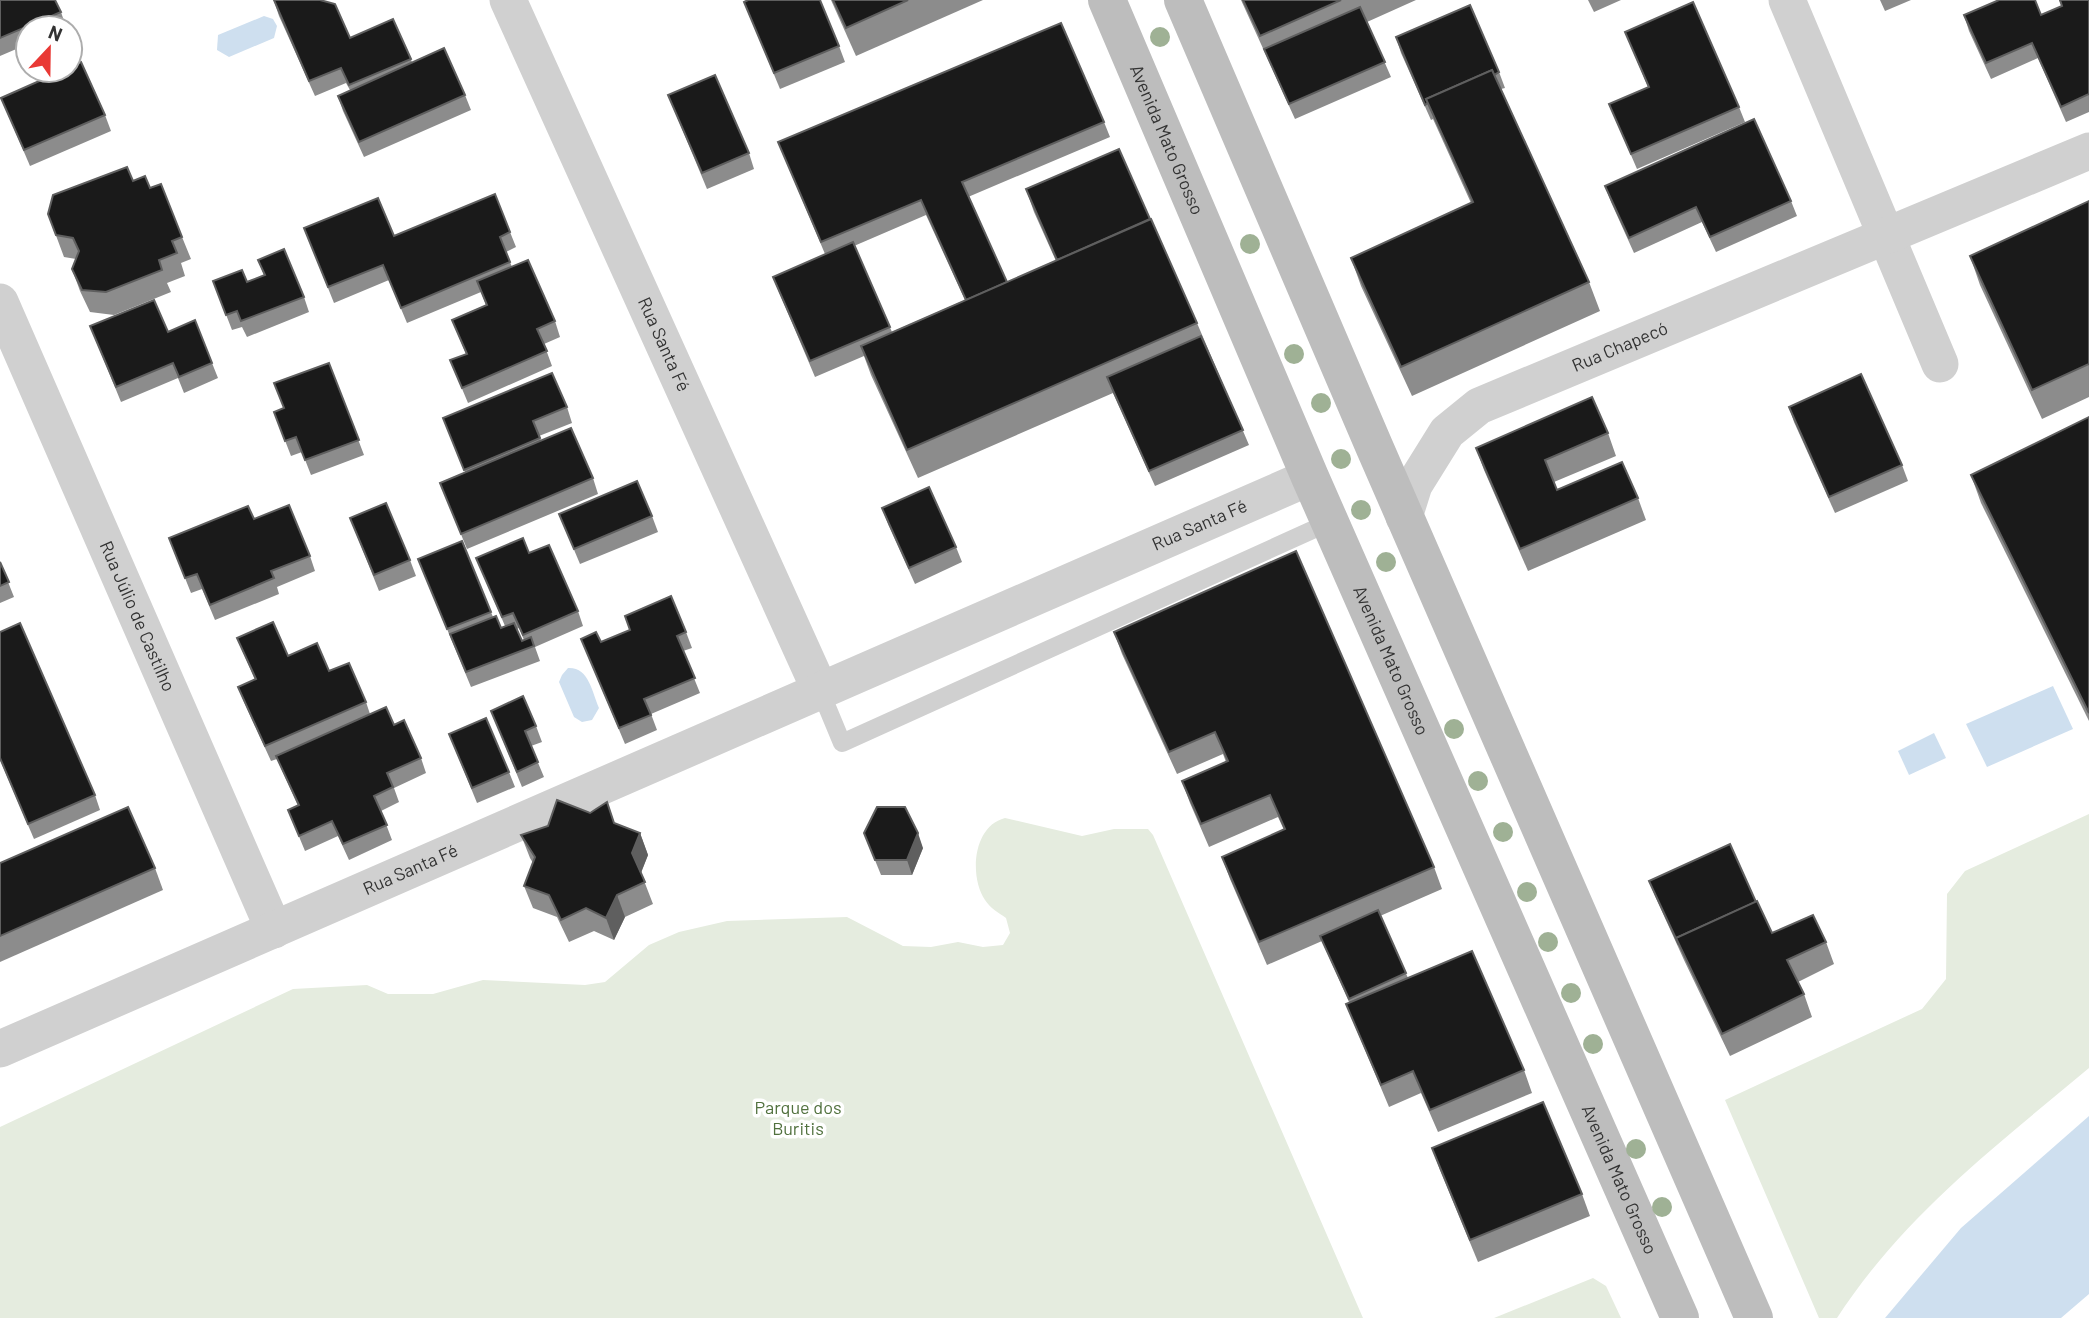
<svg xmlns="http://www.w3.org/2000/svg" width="2089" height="1318" font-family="Barlow,sans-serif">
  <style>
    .green { fill: #e5ecdf }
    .water { fill: #cedfef }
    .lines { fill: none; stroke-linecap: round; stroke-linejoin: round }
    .lane { stroke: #d0d0d0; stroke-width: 18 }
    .street { stroke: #d0d0d0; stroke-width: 37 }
    .secondary { stroke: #bdbdbd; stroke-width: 38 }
    .tree { fill: #9fb195 }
    .wall { fill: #8c8c8c; fill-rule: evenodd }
    .shaded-wall { fill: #5f5f5f }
    .building { fill: #1a1a1a; stroke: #5f5f5f; stroke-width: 2 }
    .labels { text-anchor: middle; stroke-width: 7; stroke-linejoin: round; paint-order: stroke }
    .street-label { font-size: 18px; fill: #333; stroke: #fff }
    .park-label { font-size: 18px; fill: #51713e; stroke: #fff }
  </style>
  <rect width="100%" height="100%" fill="#fff"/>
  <!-- green -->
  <g class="green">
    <path d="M2089 814V1068C1996 1146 1904 1215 1837 1318H1819L1725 1100 1922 1009 1946 979 1947 894 1965 871Z"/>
    <path d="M1005 818 1082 836 1114 829H1148L1153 835 1363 1318H0V1127L293 989 367 985 388 994H433L483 980 585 985 605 982 649 945 679 932 727 921 847 917 903 946 931 947 958 942 983 947 1003 945 1010 933 1006 918C999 913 990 908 985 900 969 876 973 826 1005 818Z"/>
    <polygon points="1593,1278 1606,1286 1621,1318 1494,1318"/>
  </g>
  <!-- water -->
  <g class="water">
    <polygon points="264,16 273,19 277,26 274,38 229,57 217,50 218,35"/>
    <path d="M568 668C589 667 592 692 599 708L592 720 582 722 574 717 559 682 562 675Z"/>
    <polygon points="2053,686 2073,729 1987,767 1966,724"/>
    <polygon points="1934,733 1946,758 1909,775 1898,751"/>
    <polygon points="2089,1116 2089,1294 2061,1318 1885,1318 1961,1228"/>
  </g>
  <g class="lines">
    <!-- lane -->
    <polyline class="lane" points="820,690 842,743 1330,522"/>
    <!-- street -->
    <g class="street">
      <path id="s1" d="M508 0 820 690"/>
      <polyline points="1787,0 1940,364"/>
      <path id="s2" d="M0 302 274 930"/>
      <path id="s3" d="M1404 517 1414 485 1447 432 1479 406 2089 151"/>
      <path id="s4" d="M0 1049 1310 477"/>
    </g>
    <!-- secondary -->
    <g class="secondary">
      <path id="s5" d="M1107 0 1310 477 1680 1318"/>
      <polyline points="1183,0 1374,446 1754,1318"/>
    </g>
  </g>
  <!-- trees -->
  <g class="tree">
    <circle cx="1160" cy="37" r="10"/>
    <circle cx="1250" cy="244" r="10"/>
    <circle cx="1294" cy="354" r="10"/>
    <circle cx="1321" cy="403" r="10"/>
    <circle cx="1341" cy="459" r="10"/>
    <circle cx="1361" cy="510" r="10"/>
    <circle cx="1386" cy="562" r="10"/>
    <circle cx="1454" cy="729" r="10"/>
    <circle cx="1478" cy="781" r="10"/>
    <circle cx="1503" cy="832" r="10"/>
    <circle cx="1527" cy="892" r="10"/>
    <circle cx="1548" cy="942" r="10"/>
    <circle cx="1571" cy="993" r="10"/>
    <circle cx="1593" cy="1044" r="10"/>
    <circle cx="1636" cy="1149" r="10"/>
    <circle cx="1662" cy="1207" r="10"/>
  </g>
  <!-- wall -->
  <g class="wall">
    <polygon points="0,0 61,12 66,27 28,28 28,44 0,56"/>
    <polygon points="831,0 983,0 856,56"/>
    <polygon points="1241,0 1416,0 1367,22 1391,77 1295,119"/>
    <polygon points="1588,0 1621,0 1594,12"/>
    <polygon points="1880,0 1911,0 1885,11"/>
    <polygon points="2059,0 2089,0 2089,112 2066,122 2038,58 1991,79 1969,31 1964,15 2041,15 2062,6"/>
    <polygon points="274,1 350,38 393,19 412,62 465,95 471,110 364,157 343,111 338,96 350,90 346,83 315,96 279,16"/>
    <polygon points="744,2 839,46 845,62 780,89"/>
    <polygon points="1625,32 1739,107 1745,122 1637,169 1609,104 1648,87"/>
    <polygon points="1396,37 1499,72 1505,88 1501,89 1589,282 1600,311 1412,396 1361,286 1351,258 1471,203 1433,119 1431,120 1401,53"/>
    <polygon points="668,95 749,153 754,169 707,189"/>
    <polygon points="1,98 105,115 111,131 30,166"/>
    <path d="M1104 122 1110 137 968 197 1007 282 1056 261 1034 212 1026 189 1197 323 1249 445 1155 486 1113 393 918 478 871 375 864 356 815 377 779 292 773 277 825 254 778 142ZM926 215 965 300 892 332 854 246Z"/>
    <polygon points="133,181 150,188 182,237 191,259 181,263 185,276 167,283 171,292 114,315 90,312 80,291 72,269 76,259 64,257 48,214"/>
    <polygon points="1605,186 1791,201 1797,216 1716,252 1702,222 1634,253 1611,202"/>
    <polygon points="2089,201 2089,397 2042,419 1980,285 1970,256"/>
    <polygon points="304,228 394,236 510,232 516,247 506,252 512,267 555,321 560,337 544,344 552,366 468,403 450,360 466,354 452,320 486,305 481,292 407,323 389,280 334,303"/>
    <polygon points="258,260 304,297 309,312 247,337 242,327 232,330 213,281 247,282 264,275"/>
    <polygon points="90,326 168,332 212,363 218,378 184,393 178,378 121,402"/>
    <polygon points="329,363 364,455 311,475 302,452 291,456 274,412 284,408"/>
    <polygon points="567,407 572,423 539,436 541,440 593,478 598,494 467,549 440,483 465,472 443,418"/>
    <polygon points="1789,407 1902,465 1908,481 1835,513 1794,422"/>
    <polygon points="2089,417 2089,721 1981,503 1971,475"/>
    <polygon points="1608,433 1616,456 1554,482 1557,490 1638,498 1646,520 1528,571 1484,470 1476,448"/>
    <polygon points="882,508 956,547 962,562 915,584 888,524"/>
    <polygon points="559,514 652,516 658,532 580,564"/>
    <polygon points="350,518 410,560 416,576 379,591"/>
    <polygon points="254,519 310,556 315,571 277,587 279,594 215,620 202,589 191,593 169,538"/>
    <path d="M462 541 493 617 501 628 505 626 476 558 529 553 578 611 583 626 535 647 540 661 471 687 418 559ZM519 628 524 640 522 641 517 629Z"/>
    <polygon points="0,562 14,597 0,603"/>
    <polygon points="625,616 686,632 692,648 683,651 700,693 651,714 657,730 625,744 581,639 601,642 630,630"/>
    <polygon points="0,632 95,795 100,810 34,839 0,760"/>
    <polygon points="1114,632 1434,867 1442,889 1380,916 1408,978 1524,1070 1532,1093 1438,1132 1421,1093 1389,1107 1355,1026 1346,1004 1349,1002 1322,941 1267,965 1230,879 1222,857 1284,830 1278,817 1209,847 1190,803 1182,781 1226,762 1223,754 1177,774 1122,654"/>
    <polygon points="237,638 329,671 366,702 370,714 394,725 421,758 426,773 394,788 399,802 381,811 392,840 349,860 338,836 305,851 288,810 298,806 277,759 271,761 244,702 238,687 255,680"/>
    <polygon points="491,711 536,726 542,742 531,746 544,777 522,787"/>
    <polygon points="449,734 509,772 515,787 477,803"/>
    <polygon points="615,824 640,833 648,855 641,873 653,904 625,917 614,940 594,931 569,942 557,917 533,908 524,886 533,863 530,858 521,835"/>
    <polygon points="864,833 923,848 912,875 881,875"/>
    <polygon points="0,863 155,868 163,890 0,962"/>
    <polygon points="1649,881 1756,902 1772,933 1826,942 1834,964 1798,982 1804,994 1812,1017 1730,1056 1684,960 1655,896"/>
    <polygon points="1432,1148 1582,1194 1590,1216 1478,1262 1440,1170"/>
  </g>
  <!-- shaded-wall -->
  <g class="shaded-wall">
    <polygon points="640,833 648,855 640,875 632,853"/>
    <polygon points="918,833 923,848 912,875 907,860"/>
    <polygon points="617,895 625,917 614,940 606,918"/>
  </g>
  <!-- building -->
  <g class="building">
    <polygon points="0,0 55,0 61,12 0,38"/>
    <polygon points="274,0 320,0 335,4 350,38 393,19 411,59 349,85 341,68 309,81"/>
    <polygon points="748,0 820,0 839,46 774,73 744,2"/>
    <polygon points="833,0 908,0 846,28"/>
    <polygon points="1243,0 1341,0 1260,36"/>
    <polygon points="1999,0 2035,0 2041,15 2062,6 2060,0 2089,0 2089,94 2061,107 2032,43 1986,63 1964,15"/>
    <polygon points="1693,2 1739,107 1631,154 1609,104 1649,87 1625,32"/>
    <polygon points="1470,5 1499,72 1494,75 1492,70 1426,99 1428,103 1425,105 1396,37"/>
    <polygon points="1360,7 1385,62 1289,104 1264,49"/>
    <polygon points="1061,23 1104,122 962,182 1007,282 966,300 921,200 821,242 778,142"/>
    <polygon points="444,48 465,95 359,142 338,96"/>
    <polygon points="81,62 105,115 24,150 1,98 64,70 70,70 70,67"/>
    <polygon points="1492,70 1589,282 1401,367 1351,258 1473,202 1426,99"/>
    <polygon points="715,75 749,153 702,173 668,95"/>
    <polygon points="1754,119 1791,201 1710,237 1696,207 1629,238 1605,186"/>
    <polygon points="1119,149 1150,219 1057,260 1026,189"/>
    <polygon points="127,167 133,181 145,176 150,188 161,184 182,237 172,241 177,253 159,260 162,270 106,292 82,290 72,269 79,251 73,238 56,235 48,214 53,195"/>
    <polygon points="495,194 510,232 500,237 510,262 401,308 383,265 328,287 304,228 378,198 394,236"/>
    <polygon points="2089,201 2089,364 2032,390 1970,256"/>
    <polygon points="1151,219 1197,323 907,450 861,346"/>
    <polygon points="853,242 890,327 810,361 773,277"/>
    <polygon points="284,249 304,297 241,321 237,311 226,315 213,281 242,270 247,282 265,275 258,260"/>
    <polygon points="528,260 555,321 537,329 547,351 462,388 450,360 467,354 452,320 487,305 477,281"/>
    <polygon points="154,300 168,332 195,320 212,363 179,377 173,363 116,387 90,326"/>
    <polygon points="1201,336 1243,430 1149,471 1107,377"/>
    <polygon points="329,363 359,440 305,460 296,437 285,441 274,412 284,408 274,383"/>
    <polygon points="552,373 567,407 533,421 540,438 464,470 443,418"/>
    <polygon points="1861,374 1902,465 1829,497 1789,407"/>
    <polygon points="1592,397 1608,433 1545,460 1557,490 1622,462 1638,498 1520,549 1476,448"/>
    <polygon points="2089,417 2089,713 1971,475"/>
    <polygon points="571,428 593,478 461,534 440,483"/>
    <polygon points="637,481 652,516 574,549 559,514"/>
    <polygon points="929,487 956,547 909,568 882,508"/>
    <polygon points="386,503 410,560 374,575 350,518"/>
    <polygon points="289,505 310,556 271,571 274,578 210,605 197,574 185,578 169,538 248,506 254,519"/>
    <polygon points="523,538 529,553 549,545 578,611 523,635 513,613 502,617 476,558"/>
    <polygon points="462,541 491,612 447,629 418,559"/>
    <polygon points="1296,551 1434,867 1259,942 1222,857 1285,829 1270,795 1201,824 1182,781 1228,761 1215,732 1169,752 1114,632"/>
    <polygon points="0,562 9,582 0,586"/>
    <polygon points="671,596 686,632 677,636 695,678 644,699 651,715 619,728 581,639 596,632 601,642 630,630 625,616"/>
    <polygon points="496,616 501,628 514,623 522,641 531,637 534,646 466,672 450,634"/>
    <polygon points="273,622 288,656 317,643 329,671 349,663 366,702 265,746 238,687 256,679 237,638"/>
    <polygon points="20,623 95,795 28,824 0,758 0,632"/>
    <polygon points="523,696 536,726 525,731 538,762 517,772 491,711"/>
    <polygon points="386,707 394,725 404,720 421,758 387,773 393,787 374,796 387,825 343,844 332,821 299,836 288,810 299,805 276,756"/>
    <polygon points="486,718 509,772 472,788 449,734"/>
    <polygon points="557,800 590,813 607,802 614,823 640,833 632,853 645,882 617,895 606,918 586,908 561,920 549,895 524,886 535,857 521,835 548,826"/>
    <polygon points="128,807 155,868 0,936 0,863"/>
    <polygon points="877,807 905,807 918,833 907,860 875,860 864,833"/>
    <polygon points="1730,844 1756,902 1676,938 1679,945 1649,881"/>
    <polygon points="1757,901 1772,933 1813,915 1826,942 1787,960 1804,994 1722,1034 1676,938"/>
    <polygon points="1378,910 1406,973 1349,999 1320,936"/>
    <polygon points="1472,951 1524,1070 1430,1110 1413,1071 1381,1085 1346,1004"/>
    <polygon points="1543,1102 1582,1194 1470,1240 1432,1148"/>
  </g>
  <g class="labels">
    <!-- street labels -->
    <g class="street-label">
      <text dy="6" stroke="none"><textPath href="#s5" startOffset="152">Avenida Mato Grosso</textPath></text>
      <text dy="6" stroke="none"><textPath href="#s1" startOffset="378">Rua Santa Fé</textPath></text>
      <text dy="6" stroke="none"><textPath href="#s3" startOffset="290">Rua Chapecó</textPath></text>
      <text dy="6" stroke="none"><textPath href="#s4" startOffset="1309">Rua Santa Fé</textPath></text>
      <text dy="6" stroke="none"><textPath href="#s2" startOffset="343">Rua Júlio de Castilho</textPath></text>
      <text dy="6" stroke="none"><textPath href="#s5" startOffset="719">Avenida Mato Grosso</textPath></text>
      <text dy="6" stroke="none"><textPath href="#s4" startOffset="448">Rua Santa Fé</textPath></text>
      <text dy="6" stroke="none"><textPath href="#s5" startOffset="1286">Avenida Mato Grosso</textPath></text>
    </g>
    <!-- park labels -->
    <g class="park-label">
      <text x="798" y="1114">Parque dos<tspan x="798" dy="21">Buritis</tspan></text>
    </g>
  </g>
  <!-- north arrow -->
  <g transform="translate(49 49) rotate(22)"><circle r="33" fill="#ffffff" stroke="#adadad" stroke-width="2"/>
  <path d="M0-5L12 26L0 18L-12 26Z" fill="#e93935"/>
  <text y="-10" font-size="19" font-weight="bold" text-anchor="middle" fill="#333333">N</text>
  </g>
</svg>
